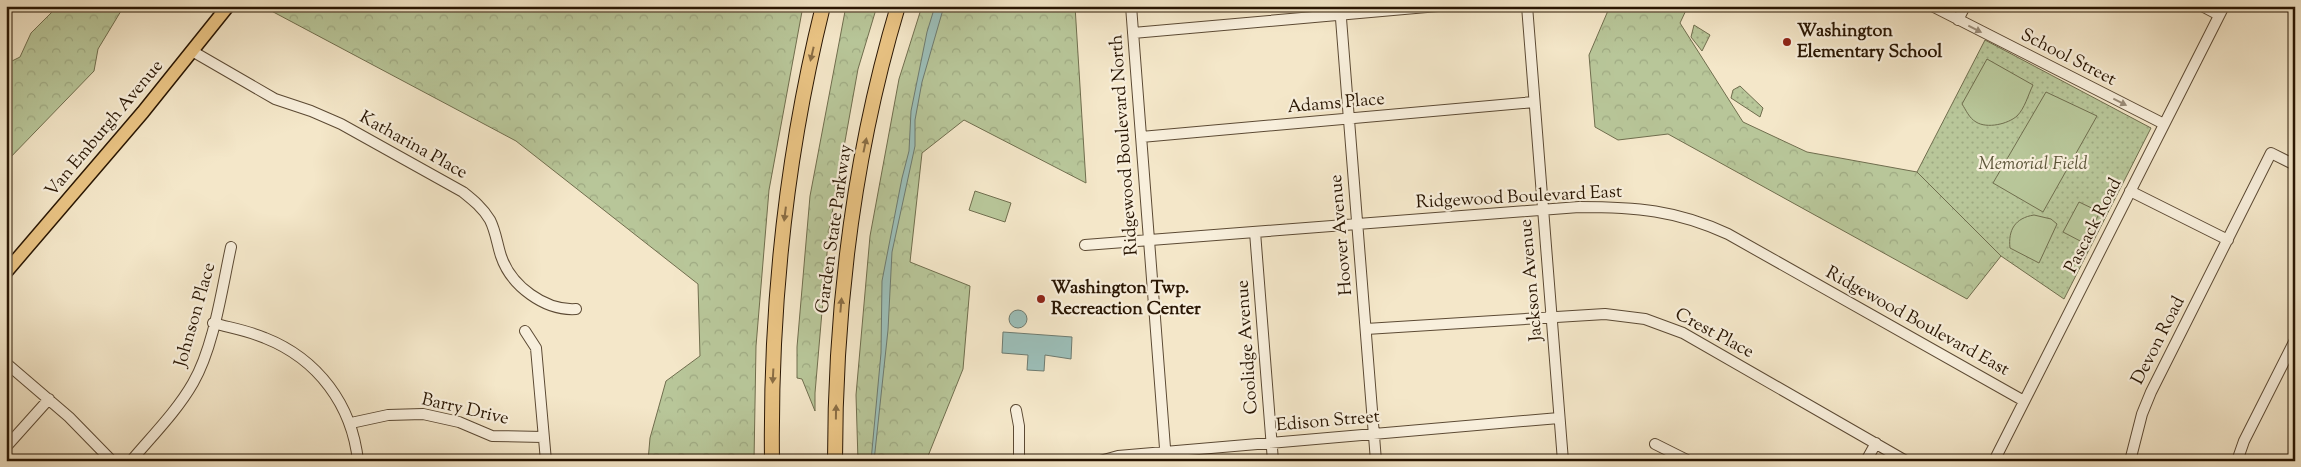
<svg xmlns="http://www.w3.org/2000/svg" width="2301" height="467" font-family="'Sorts Mill Goudy',serif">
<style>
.forest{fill:url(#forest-crowns);stroke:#706e4e}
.park{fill:url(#park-dots);stroke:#706e4e}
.garden{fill:#b8c699;stroke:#706e4e}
.water{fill:#9cbfb9;stroke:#6e7b70}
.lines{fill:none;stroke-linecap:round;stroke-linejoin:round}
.minor-casing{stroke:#5c4a34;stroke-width:12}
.major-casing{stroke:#291603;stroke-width:15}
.highway-casing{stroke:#291603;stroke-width:16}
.minor{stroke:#f8efdc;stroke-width:10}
.major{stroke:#eac484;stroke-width:12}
.highway{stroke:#eac484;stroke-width:14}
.oneway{fill:#9b8d7a}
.oneway2{fill:#8a6d44}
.poi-dot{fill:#8f2418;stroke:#f8efdc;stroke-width:2}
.labels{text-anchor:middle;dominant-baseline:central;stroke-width:4.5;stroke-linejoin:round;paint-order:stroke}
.poi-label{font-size:18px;font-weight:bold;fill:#291603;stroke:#f8efdc;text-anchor:start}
.street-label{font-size:18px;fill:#291603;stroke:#f8efdc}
.park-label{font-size:18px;font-style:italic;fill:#5b5438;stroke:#f8efdc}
</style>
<defs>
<pattern id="forest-crowns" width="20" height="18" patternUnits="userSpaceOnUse" patternTransform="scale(1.25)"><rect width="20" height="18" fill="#b8c699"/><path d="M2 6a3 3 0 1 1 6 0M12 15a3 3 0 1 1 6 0" fill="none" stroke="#9ea982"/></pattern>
<pattern id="park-dots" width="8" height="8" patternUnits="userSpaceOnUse" patternTransform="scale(1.25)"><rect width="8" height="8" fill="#b8c699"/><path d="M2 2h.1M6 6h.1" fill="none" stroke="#9ea982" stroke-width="1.8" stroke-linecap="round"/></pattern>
</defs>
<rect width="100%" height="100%" fill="#f4e7c9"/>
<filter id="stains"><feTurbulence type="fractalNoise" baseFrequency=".004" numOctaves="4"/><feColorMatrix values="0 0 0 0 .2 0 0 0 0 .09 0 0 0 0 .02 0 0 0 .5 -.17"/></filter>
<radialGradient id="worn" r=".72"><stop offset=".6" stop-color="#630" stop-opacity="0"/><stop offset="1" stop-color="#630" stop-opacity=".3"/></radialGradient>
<path class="forest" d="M58,6H124L98,49L94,71L6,162V64L20,57L31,33Z
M262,6H803L769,190L756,346L754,461H648L650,438L666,381L700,356L698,284L516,141Z
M846,6H877L858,69L829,230L815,393V411L802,379L797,378V347L810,196Z
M922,6H1075L1086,183L964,120L922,153L910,262L970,286L963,369L926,461H858L856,395L870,236L899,79Z
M1610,6H1688L1680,23L1743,122L1807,152L1917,172L2001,256L1967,299L1668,134L1618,140L1595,127L1589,55Z"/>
<path class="park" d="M1694,25L1710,35L1702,51L1691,37Z
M1985,40L2151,128L2064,299L2001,256L1917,172Z
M1740,86L1763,108L1760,117L1731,98L1733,90Z"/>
<path class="garden" d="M1987,59L2033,85C2028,95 2025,108 2017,116C2008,124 1987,129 1976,122C1969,118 1966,110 1962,104Z
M2046,92L2097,116L2043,212L1993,183Z
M975,191L1011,203L1005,222L969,210Z
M2079,202L2100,212L2084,243L2063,232Z
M2034,215L2051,219L2057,224L2039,263L2010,248C2008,230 2015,218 2034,215Z"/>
<path class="water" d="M935,6H944L922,82L915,120V146L892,252L888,330L874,461H871L881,353L882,281L902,178L909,151L911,111L927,32Z
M1009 319a9 9 0 1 1 18 0a9 9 0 1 1-18 0Z
M1003,332L1072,337L1071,359L1045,355L1044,371L1027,370L1028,355L1002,353Z"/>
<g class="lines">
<g class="minor-casing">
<path id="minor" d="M1131,6L1166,461
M1340,6L1376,461
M1527,6L1563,461
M1932,6L2164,124
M2202,6L2219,15
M1958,20L1965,6
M1133,33L1438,6
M192,51L275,99L311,111L341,124L463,192C473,200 483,208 490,220C496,232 497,244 501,256C511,286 545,311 576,309
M1141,137L1534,102
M2130,191L2228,240
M1255,232L1273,461
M1085,245L1579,207C1636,207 1676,210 1728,234L2024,401
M213,323C231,328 249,331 265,338C318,359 352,405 358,461
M1366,329L1605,314L1645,319L1683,333L1906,461
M525,331L536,348L546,461
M6,363L69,417L112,461
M1016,410L1019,426V461
M351,423L388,415L423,414L459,422L492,436L543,437
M1655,444L1689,461
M6,447L49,399
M131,461C152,436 177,411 193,383C214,347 222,288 231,247
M1100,461L1118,456L1559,418
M1866,461L1876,443
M1994,461L2224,6
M2130,461L2142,414L2151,392L2271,153L2295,165
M2237,461L2244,441L2295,340"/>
</g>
<g class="major-casing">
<path id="major" d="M6,272L143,112L228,6"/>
</g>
<g class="highway-casing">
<path id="highway" d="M772,461C770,308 786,155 823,6
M835,461C835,307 854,153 898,6"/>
</g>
<use href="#minor" class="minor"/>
<use href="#major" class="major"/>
<use href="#highway" class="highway"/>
</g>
<defs><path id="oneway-solid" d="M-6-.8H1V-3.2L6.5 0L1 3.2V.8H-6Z" transform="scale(1.25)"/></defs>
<g class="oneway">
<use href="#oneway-solid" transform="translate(1975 29) rotate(27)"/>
<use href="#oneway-solid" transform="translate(2120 102) rotate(27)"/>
</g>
<g class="oneway2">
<use href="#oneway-solid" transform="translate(812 54) rotate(103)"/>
<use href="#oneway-solid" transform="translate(865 145) rotate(-78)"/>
<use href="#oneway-solid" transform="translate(785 214) rotate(97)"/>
<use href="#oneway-solid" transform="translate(841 305) rotate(-85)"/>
<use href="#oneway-solid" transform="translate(773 376) rotate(93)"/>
<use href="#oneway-solid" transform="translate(836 412) rotate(-89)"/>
</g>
<g class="poi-dot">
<circle cx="1787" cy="42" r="5"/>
<circle cx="1041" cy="299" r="5"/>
</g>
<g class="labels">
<g class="poi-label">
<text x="1797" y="32">Washington<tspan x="1797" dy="21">Elementary School</tspan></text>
<text x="1051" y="289">Washington Twp.<tspan x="1051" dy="21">Recreaction Center</tspan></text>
</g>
<g class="street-label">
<text transform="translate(2068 58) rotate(27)">School Street</text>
<text transform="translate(1336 104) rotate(-5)">Adams Place</text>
<text transform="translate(105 129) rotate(-50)">Van Emburgh Avenue</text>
<text transform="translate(1125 145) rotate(-94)">Ridgewood Boulevard North</text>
<text transform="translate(413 146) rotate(29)">Katharina Place</text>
<text transform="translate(1519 198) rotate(-3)">Ridgewood Boulevard East</text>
<text transform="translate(2094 226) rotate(-63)">Pascack Road</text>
<text transform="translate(835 229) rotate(-82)">Garden State Parkway</text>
<text transform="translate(1342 235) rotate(-95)">Hoover Avenue</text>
<text transform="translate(1532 280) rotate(-95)">Jackson Avenue</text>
<text transform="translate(196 315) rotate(-74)">Johnson Place</text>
<text transform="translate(1917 322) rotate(29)">Ridgewood Boulevard East</text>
<text transform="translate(1714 334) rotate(28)">Crest Place</text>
<text transform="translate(2159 341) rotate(-63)">Devon Road</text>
<text transform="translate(1248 347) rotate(-94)">Coolidge Avenue</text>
<text transform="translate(465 410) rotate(13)">Barry Drive</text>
<text transform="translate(1328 422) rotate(-5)">Edison Street</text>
</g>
<g class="park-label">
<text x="2033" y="165">Memorial Field</text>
</g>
</g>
<rect width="2301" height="467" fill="none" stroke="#f4e7c9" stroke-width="25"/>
<rect x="8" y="8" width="2286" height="452" fill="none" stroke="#291603" stroke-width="2.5"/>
<rect x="12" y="12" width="2276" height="442" fill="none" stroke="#291603"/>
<rect width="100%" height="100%" filter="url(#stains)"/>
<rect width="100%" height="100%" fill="url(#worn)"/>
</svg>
